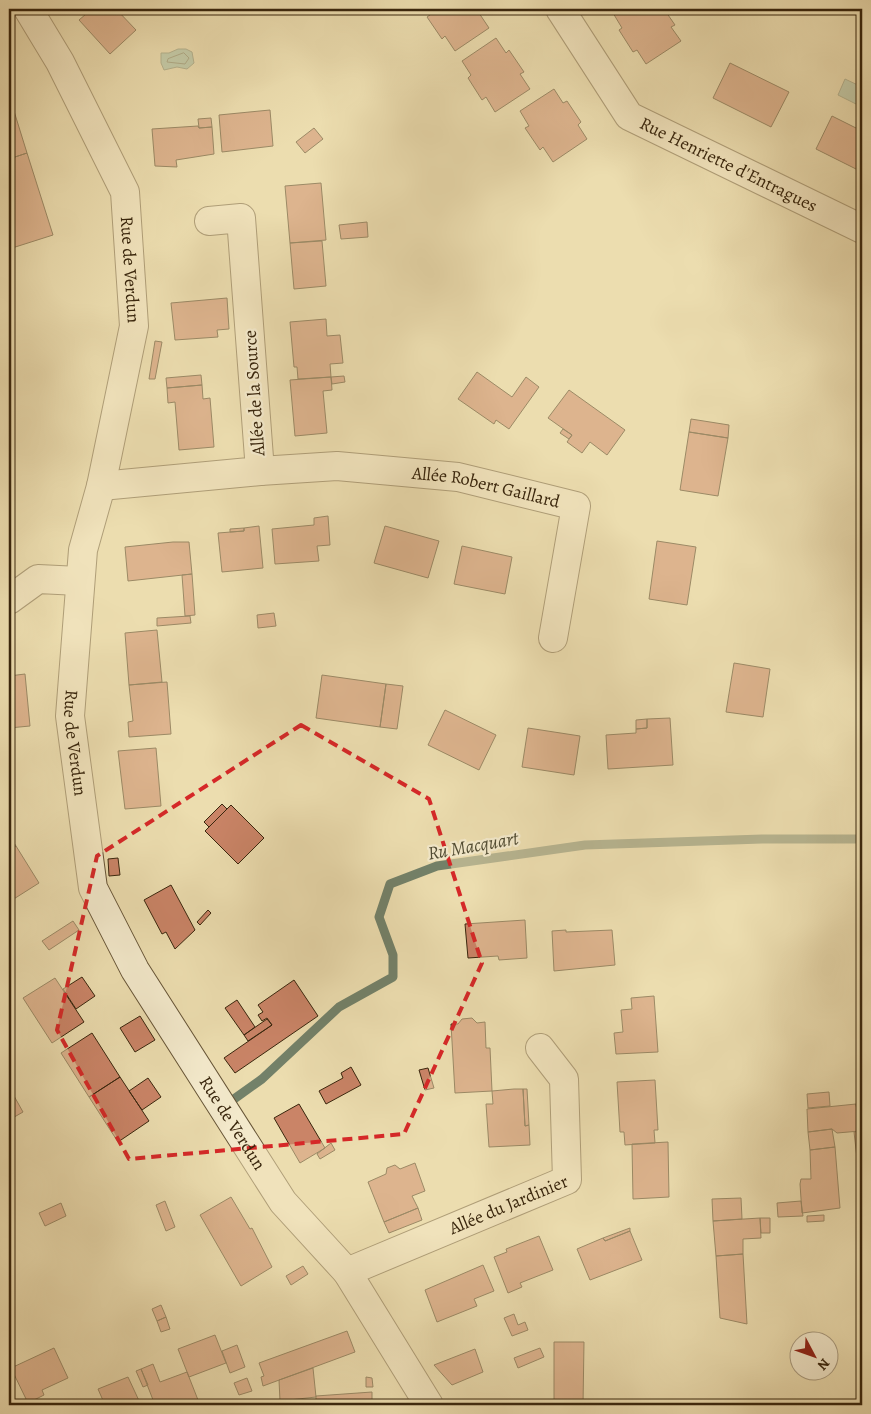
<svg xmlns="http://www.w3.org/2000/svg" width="871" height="1414" font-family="Alegreya,serif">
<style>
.water{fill:#9abda6;stroke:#738169}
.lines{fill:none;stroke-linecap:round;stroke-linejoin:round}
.shore{stroke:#6a725a;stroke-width:1}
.stream{stroke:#738169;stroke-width:9}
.building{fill:#ca8467;stroke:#39260d}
.minor-casing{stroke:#665436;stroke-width:30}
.minor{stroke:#f3e9cb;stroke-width:28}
.marked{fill:none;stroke:#d62828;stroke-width:4;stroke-dasharray:10 6;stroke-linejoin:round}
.labels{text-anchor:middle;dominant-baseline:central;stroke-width:4.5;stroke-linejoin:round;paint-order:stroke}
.street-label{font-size:18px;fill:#39260d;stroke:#f3e9cb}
.water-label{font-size:19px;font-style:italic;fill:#514c33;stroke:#f3e9cb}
</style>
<rect width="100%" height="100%" fill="#ecddaf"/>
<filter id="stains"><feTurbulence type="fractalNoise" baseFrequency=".004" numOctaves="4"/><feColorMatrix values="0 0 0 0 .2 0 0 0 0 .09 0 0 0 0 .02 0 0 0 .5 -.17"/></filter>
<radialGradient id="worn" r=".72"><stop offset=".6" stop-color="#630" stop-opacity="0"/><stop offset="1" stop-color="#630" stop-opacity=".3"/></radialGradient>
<path class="water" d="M178,49H186L192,52L194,63L187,69L177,67L164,70L161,63V53H169Z
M845,79L862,87V107L838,95Z"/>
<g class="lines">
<path class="shore" d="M184,53L189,58L185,64L167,62L168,59Z"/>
<path class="stream" d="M234,1099L262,1079L339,1007L393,977V955L379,917L390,884L437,866L585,845L762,839H862"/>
</g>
<path class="building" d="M92,9H116L136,30L110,54L79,20Z
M426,9H481L483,11L479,13L489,28L455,51L445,36L442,39L427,17L430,15Z
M620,9H664L675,25L671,27L681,41L646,64L637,50L633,52L619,30L622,28L613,13Z
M496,38L506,53L509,50L524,72L520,74L530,89L495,112L486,97L482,100L468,78L471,75L462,61Z
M730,63L789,92L771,127L713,98Z
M554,89L563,103L567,101L581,122L578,125L587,139L553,162L543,147L540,150L525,128L529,126L520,111Z
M9,95L27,153L9,159Z
M270,110L273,146L222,152L219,115Z
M832,116L862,131V161L858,170L816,149Z
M211,118L212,127L199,128L198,119Z
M198,126L199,128L212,127L214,154L176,160L177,167L155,166L152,129Z
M314,128L323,139L305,153L296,142Z
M27,153L53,235L9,249V159Z
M321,183L326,240L290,243L285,186Z
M367,222L368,237L341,239L339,225Z
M322,241L326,286L294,289L290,243Z
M227,298L229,329L217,330L218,337L175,340L171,303Z
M326,319L327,336L340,335L343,363L330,364L331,377L298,379L297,367H294L290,322Z
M155,341L162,342L155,379H149Z
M477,372L512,397L526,377L539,387L509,429L496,420L494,424L458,399Z
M201,375L202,385L167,388L166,378Z
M344,376L345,382L332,384L331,377Z
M331,377L332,390L323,391L327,433L295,436L290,380Z
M202,385L203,399L210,398L214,447L179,450L175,402L168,403L167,388Z
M569,390L625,430L607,455L590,442L582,453L567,442L572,435L548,418Z
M691,419L729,425L728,438L689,432Z
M563,429L572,435L569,439L560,433Z
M689,432L728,438L718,496L680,490Z
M328,516L330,545L317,546L319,561L275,564L272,529L314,525V518Z
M259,526L263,568L222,572L218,533L244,531V528Z
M385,526L439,541L428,578L374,563Z
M244,528V531L230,532V529Z
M657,541L696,547L687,605L649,599Z
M173,542H189L192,574L128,581L125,547Z
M462,546L512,557L505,594L454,584Z
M192,574L195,615L185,616L182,575Z
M274,613L276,626L258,628L257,615Z
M190,616L191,623L157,626V618Z
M157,630L162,682L129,685L125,633Z
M734,663L770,669L763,717L726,712Z
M25,674L30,726L9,728V676Z
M322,675L386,684L380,727L316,718Z
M167,682L171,734L129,737L128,722L133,721L129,685Z
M386,684L403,686L397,729L380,727Z
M445,710L496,735L479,770L428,745Z
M670,718L673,765L608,769L606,735L636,733V729L647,728V719Z
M647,719V728L636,729V720Z
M528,728L580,736L574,775L522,767Z
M156,748L161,806L125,809L118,751Z
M222,804L227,809L209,827L204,822Z
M231,805L264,838L238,864L205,831Z
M9,835L16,846L11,849L9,845Z
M9,845L11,849L16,846L39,883L9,902Z
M118,858L120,875L109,876L108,859Z
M171,885L195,930L175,949L166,932L162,934L144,900Z
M208,910L211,913L200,925L197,922Z
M525,920L527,958L499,960L498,956L468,958L465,924Z
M73,921L79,930L49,950L42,941Z
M566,930V932L612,930L615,965L554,971L552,931Z
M82,977L95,996L76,1009L63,989Z
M55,978L84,1022L52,1043L23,998Z
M294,980L318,1016L235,1073L224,1058L272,1025L267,1018L262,1021L258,1015L263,1012L258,1005Z
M654,996L658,1052L616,1054L614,1033L623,1032L621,1010L632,1009L631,998Z
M237,1000L255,1027L244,1035L225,1008Z
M140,1016L155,1040L135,1052L120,1028Z
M472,1018L477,1023L485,1022L486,1048H490L492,1091L455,1093L451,1024H458L462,1019Z
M267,1019L272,1025L248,1041L244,1035Z
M92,1033L120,1077L89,1097L61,1053Z
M351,1067L361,1085L326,1104L319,1091L343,1078L341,1073Z
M428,1068L434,1088L425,1090L419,1070Z
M120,1077L149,1121L118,1142L89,1097Z
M148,1078L161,1097L142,1110L129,1091Z
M655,1080L658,1130H654L655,1143L625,1145L624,1132H620L617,1082Z
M9,1087L23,1112L9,1120Z
M514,1089H523L525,1126L529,1125L530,1145L489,1147L486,1104H493L492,1091Z
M523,1089H527L529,1125L525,1126Z
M829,1092L830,1106L808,1108L807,1094Z
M862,1103V1131H860L856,1104Z
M299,1104L325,1148L300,1163L274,1118Z
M856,1104L860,1131L837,1133L832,1129L808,1132L807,1109Z
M832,1129L835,1147L810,1150L808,1132Z
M860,1131L862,1167H858L854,1132Z
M668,1142L669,1197L633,1199L632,1144Z
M331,1143L335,1150L320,1159L317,1154Z
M835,1147L840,1208L802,1213L800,1184L801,1179H811L810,1150Z
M415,1163L425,1191L412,1196L418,1208L384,1222L368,1182L386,1174L387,1168L395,1165L400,1169Z
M231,1197L250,1229L252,1228L272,1267L241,1286L200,1215Z
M741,1198L742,1219L713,1221L712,1199Z
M165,1201L175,1227L166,1231L156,1205Z
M801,1201L803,1216L778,1217L777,1203Z
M61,1203L66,1216L45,1226L39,1213Z
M418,1208L422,1220L389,1233L384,1222Z
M824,1215V1221L807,1222V1216Z
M760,1218H770V1233H761Z
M760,1218L761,1238L743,1239V1254L716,1256L713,1221Z
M630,1228V1231L605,1241L603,1238Z
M630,1231L642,1260L590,1280L577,1249L603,1238L605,1241Z
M539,1236L553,1270L520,1283L522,1287L508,1293L494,1257L507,1252L506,1249Z
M743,1254L747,1324L720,1318L716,1256Z
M483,1265L494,1291L474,1299L477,1306L437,1322L425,1290Z
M303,1266L308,1274L291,1285L286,1276Z
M161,1305L166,1317L157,1321L152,1309Z
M514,1314L518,1325L525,1322L528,1330L512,1336L504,1318Z
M166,1317L170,1329L161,1332L157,1321Z
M347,1331L355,1352L263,1386L261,1377L264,1376L259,1363Z
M215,1335L226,1363L189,1377L178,1349Z
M554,1342H584L583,1405H554Z
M237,1345L245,1367L230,1373L222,1351Z
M54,1348L68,1378L42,1390L44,1395L28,1403L11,1368Z
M540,1348L544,1357L518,1368L514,1358Z
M475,1349L483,1372L452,1385L434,1365Z
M153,1364L160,1382L187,1372L200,1405H155L141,1369Z
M313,1368L316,1397L280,1401L279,1380Z
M141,1369L148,1385L143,1387L136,1371Z
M128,1377L141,1405H105L98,1389Z
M366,1377L372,1378L373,1387H366Z
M247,1378L252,1391L239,1395L234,1383Z
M372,1392V1405H316V1396Z"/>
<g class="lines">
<g class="minor-casing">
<g id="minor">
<path id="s1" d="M28,9L60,62L125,192L134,326L101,486L83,550L70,716L93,888L135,970L283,1202L347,1272L429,1405"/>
<path id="s2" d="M560,9L629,116L862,229"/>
<path id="s3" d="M260,471L337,466L458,477L576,506L553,638"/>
<path d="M101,486L260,471L241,218L209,221"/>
<path d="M9,600L38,579L79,581"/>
<path id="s4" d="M347,1272L567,1180L564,1079L540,1048"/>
</g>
</g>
<use href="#minor" class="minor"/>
</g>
<path d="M0 0H871V1414H0ZM301,725L429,799L482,963L404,1134L129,1159L57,1030L97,856Z" fill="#ecddaf" fill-opacity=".55" fill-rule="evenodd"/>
<path class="marked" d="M301,725L429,799L482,963L404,1134L129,1159L57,1030L97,856Z"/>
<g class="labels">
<g class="street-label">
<text stroke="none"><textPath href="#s2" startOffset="238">Rue Henriette d'Entragues</textPath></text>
<text stroke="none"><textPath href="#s1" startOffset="285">Rue de Verdun</textPath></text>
<text transform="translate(254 393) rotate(-94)">Allée de la Source</text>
<text stroke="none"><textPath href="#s3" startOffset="228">Allée Robert Gaillard</textPath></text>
<text stroke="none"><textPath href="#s1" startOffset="765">Rue de Verdun</textPath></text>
<text stroke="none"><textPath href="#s1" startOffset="1185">Rue de Verdun</textPath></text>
<text stroke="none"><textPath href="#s4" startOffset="175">Allée du Jardinier</textPath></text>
</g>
<g class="water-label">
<text transform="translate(473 846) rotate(-10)">Ru Macquart</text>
</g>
</g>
<rect width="871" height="1414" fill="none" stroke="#ecddaf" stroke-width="30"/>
<rect x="10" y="10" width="851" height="1394" fill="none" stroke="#39260d" stroke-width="2.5"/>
<rect x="15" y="15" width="841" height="1384" fill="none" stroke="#39260d"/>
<g transform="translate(814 1356) rotate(131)"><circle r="24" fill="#f3e9cb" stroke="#a99b7f"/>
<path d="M0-4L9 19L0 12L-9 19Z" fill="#8f2418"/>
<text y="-8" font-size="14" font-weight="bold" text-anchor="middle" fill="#39260d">N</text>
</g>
<rect width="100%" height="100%" filter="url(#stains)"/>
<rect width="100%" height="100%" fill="url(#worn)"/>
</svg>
